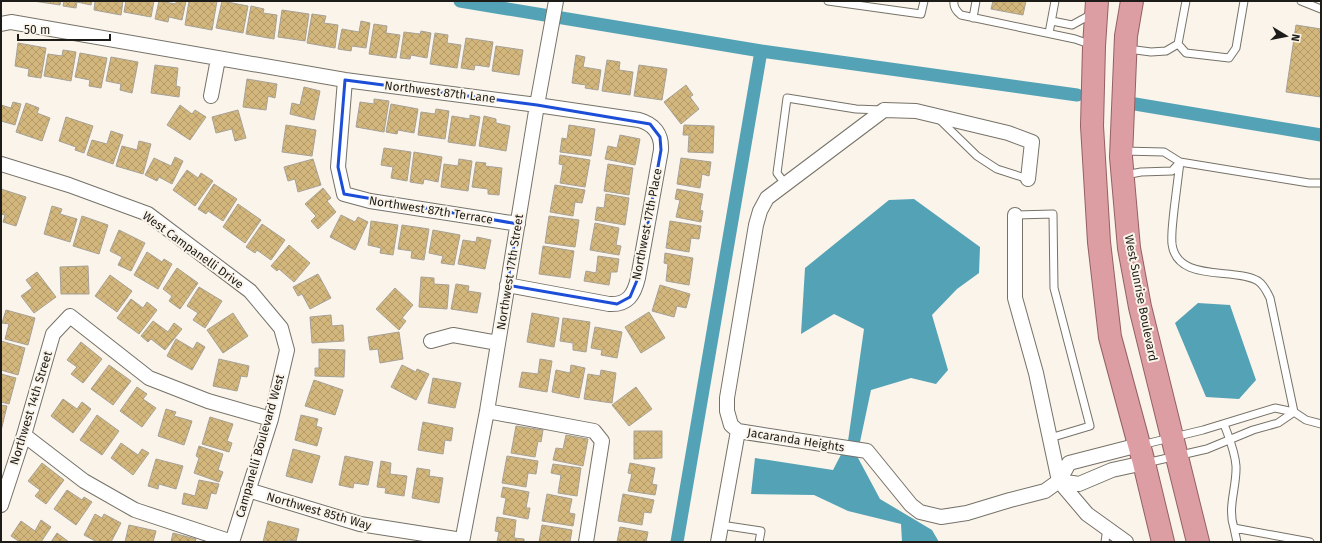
<svg xmlns="http://www.w3.org/2000/svg" width="1322" height="543" font-family="'Fira Sans',sans-serif">
<style>
.water{fill:#54a2b6}
.lines{fill:none;stroke-linecap:round;stroke-linejoin:round}
.canal{stroke:#54a2b6;stroke-width:13}
.building{fill:url(#building-cross-hatch);stroke:#a6a197}
.service-casing{stroke:#767268;stroke-width:9}
.minor-casing{stroke:#767268;stroke-width:16}
.trunk-casing{stroke:#946063;stroke-width:24}
.service{stroke:#fff;stroke-width:7}
.minor{stroke:#fff;stroke-width:14}
.trunk{stroke:#dc9ea2;stroke-width:22}
.marked{fill:none;stroke:#1d4ed8;stroke-width:3;stroke-linejoin:round}
.labels{text-anchor:middle;dominant-baseline:central;stroke-width:4;stroke-linejoin:round;paint-order:stroke}
.street-label{font-size:12px;fill:#1e1c18;stroke:#faf4ea}
</style>
<defs>
<pattern id="building-cross-hatch" width="8" height="8" patternUnits="userSpaceOnUse"><rect width="8" height="8" fill="#d2b67c"/><path d="M0 0l8 8M0 8l8-8" fill="none" stroke="#b49c6a"/></pattern>
</defs>
<rect width="100%" height="100%" fill="#faf4ea"/>
<path class="water" d="M914,199L980,247L979,273L957,289L932,315L948,370L936,384L911,378L871,390L857,456L880,499L932,530L939,542H902L901,524L848,511L814,495L751,494L755,458L833,470L848,441L864,329L834,314L801,334L805,268L889,200Z
M1198,303L1230,305L1256,380L1239,399L1206,397L1175,323Z"/>
<g class="lines">
<path class="canal" d="M460,1L761,51L1077,95
M1135,104L1321,135
M677,542L761,51"/>
</g>
<path class="building" d="M33,1H61L60,5Z
M64,1H92L91,5L77,2L76,8L63,6Z
M95,1H123L121,15L94,10Z
M126,1H154L151,17L124,12Z
M159,1L176,4V1H186L182,20L169,17L168,22L155,19Z
M189,1H217L212,30L185,25Z
M222,1L248,6L243,33L216,28Z
M993,1H1026L1023,15L991,9Z
M251,6L264,9L263,13L277,15L274,39L246,34Z
M282,10L309,14L305,41L278,37Z
M312,14L326,16L324,23L338,25L335,48L307,43Z
M361,21L370,23L366,48L352,46L351,51L338,49L342,29L359,32Z
M374,24L387,26L386,33L400,35L396,58L369,54Z
M1296,25L1321,29V97L1286,92Z
M421,31L431,33L427,58L411,55L410,59L400,58L404,32L420,34Z
M435,33L448,35L447,43L461,45L457,68L430,64Z
M466,38L493,42L489,67L475,65L474,70L461,68Z
M18,43L46,48L41,78L28,76L29,69L15,66Z
M496,46L523,50L519,75L492,71Z
M63,50L76,52L71,81L44,76L48,54L62,56Z
M80,53L107,58L101,88L89,86L90,80L75,77Z
M576,55L585,57L583,67L601,70L598,90L585,88L586,85L572,83Z
M111,57L138,62L132,93L120,90L121,84L106,81Z
M607,60L620,62L619,70L633,72L630,95L602,91Z
M155,65L178,68L176,86L180,87L179,97L151,93Z
M639,65L667,69L662,100L634,96Z
M247,79L277,84L275,98L268,96L266,110L243,107Z
M686,85L693,95L690,97L699,109L681,124L664,102Z
M304,87L320,91L314,120L290,114L292,103L300,105Z
M374,99L389,101L384,132L356,127L360,102L374,104Z
M13,102L21,104L15,125L1,121V105L11,108Z
M26,103L39,108L37,113L50,118L42,141L16,132Z
M391,104L418,109L414,133L398,130L397,134L386,132Z
M180,105L192,114L195,110L206,117L190,140L167,125Z
M436,109L449,111L445,139L418,135L421,112L435,114Z
M238,110L246,138L235,141L232,129L216,133L212,117Z
M470,115L480,117L475,146L448,142L452,116L470,119Z
M484,116L496,119V123L510,126L506,151L479,146Z
M66,117L93,126L84,153L75,150L76,147L59,141Z
M286,125L316,130L312,156L282,152Z
M569,125L595,129L591,156L560,152L562,138L567,139Z
M684,125L714,126L713,153L688,152L689,135H683Z
M111,131L123,135L113,164L87,155L92,140L107,144Z
M620,135L640,139L635,165L605,159L608,146L617,148Z
M139,141L151,144L143,174L116,166L122,146L137,150Z
M384,148L411,152L407,181L391,178L393,167L381,165Z
M414,152L442,157L438,182L424,179L423,184L410,182Z
M560,155L590,160L585,187L560,183L563,165L559,164Z
M175,157L183,161L172,184L159,177L157,181L145,175L154,158L171,166Z
M681,158L711,162L709,176L702,174L700,188L677,184Z
M313,159L321,185L298,192L295,179L288,181L284,167Z
M459,159L472,161L468,191L441,187L444,164L458,166Z
M476,162L486,163L485,166L502,168L499,195L488,194V189L472,187Z
M608,164L633,168L629,195L604,191Z
M187,170L198,178L201,173L213,181L195,206L173,190Z
M214,184L237,199L223,221L208,211L206,214L198,209Z
M555,185L585,190L582,203L575,202L573,216L550,212Z
M323,188L331,198L327,201L336,212L318,229L311,221L316,216L305,204Z
M1,189L26,197L16,226L3,222L5,215L1,214Z
M677,189L703,194L700,210L703,211L701,222L676,217L680,200L675,199Z
M606,194L629,198L625,225L595,220L597,207L604,208Z
M238,204L261,220L245,243L223,227Z
M52,206L62,209L60,214L77,219L70,242L44,234Z
M341,215L355,222L358,217L368,222L355,250L330,237Z
M82,216L108,225L99,254L73,246Z
M549,216L579,220L575,247L545,243Z
M371,221L398,225L393,255L380,253L381,248L368,245Z
M670,221L701,226L699,239L691,238L689,252L666,248Z
M595,223L619,228L616,245L621,246L619,255L590,250Z
M262,224L285,240L271,260L257,250L255,253L246,247Z
M402,225L429,229L424,260L411,258L412,251L398,249Z
M119,230L145,243L131,271L118,265L122,257L110,251Z
M433,230L460,235L454,265L441,263L443,256L429,253Z
M477,237L491,240L485,269L458,264L463,240L476,242Z
M289,245L310,263L294,282L279,269L277,271L271,266Z
M543,246L574,251L570,278L539,274Z
M147,252L162,262L164,259L172,264L158,289L134,275Z
M665,253L693,258L689,285L666,281L668,264L664,263Z
M598,256L619,259L617,272H611L609,285L584,281L586,271L596,273Z
M88,266L89,294H61L60,267Z
M177,268L198,283L180,309L169,301L172,296L163,289Z
M37,272L56,297L34,313L21,296L32,288L26,280Z
M318,274L331,298L310,309L302,294L298,296L293,287Z
M110,275L132,291L117,312L95,296Z
M421,277L434,278V284L449,285L447,309L419,307Z
M456,284L469,286L468,291L481,293L477,313L451,309Z
M660,285L690,294L686,308L677,306L674,317L652,311Z
M199,287L222,301L205,328L193,320L198,313L187,306Z
M395,288L413,305L402,318L406,321L399,330L376,309Z
M131,299L143,308L147,302L157,310L139,334L117,318Z
M6,310L35,318L28,345L5,339L9,324L2,323Z
M649,312L665,338L641,353L625,327Z
M233,313L248,336L223,353L207,330Z
M532,313L559,318L554,347L527,342Z
M331,315L332,326L343,325L344,341L312,343L310,317Z
M563,318L590,322L586,352L573,350V343L560,341Z
M153,321L168,332L174,323L182,329L165,350L151,339L148,342L141,336Z
M595,327L622,332L617,358L601,355L602,350L591,348Z
M399,332L403,359L380,363L378,349L370,350L368,337Z
M176,339L193,349L197,342L205,347L192,370L167,356Z
M1,341L25,348L18,375L1,370Z
M81,342L102,359L83,383L71,374L77,367L67,360Z
M319,349L345,350L344,377L315,376V368H319Z
M219,359L249,366L247,377L241,376L237,391L213,386Z
M540,359L552,361L547,392L519,387L522,372L538,374Z
M109,365L131,381L113,405L91,389Z
M402,365L416,372L417,369L429,374L416,400L391,387Z
M571,365L585,368L579,398L552,392L556,370L570,373Z
M601,370L616,373L612,403L584,399L588,374L600,376Z
M1,374L16,378L9,404L1,402Z
M433,378L461,383L455,408L428,403Z
M314,380L343,390L335,415L305,406Z
M137,387L147,394L143,399L156,408L142,427L120,411Z
M636,387L652,409L629,426L612,405Z
M63,399L77,409L82,402L91,409L73,433L51,416Z
M1,405L7,406L1,431Z
M166,409L176,412L174,416L192,421L184,445L158,436Z
M97,415L119,431L102,455L80,440Z
M301,415L318,419L316,426L322,428L317,446L295,440Z
M210,417L233,424L227,441L232,443L229,452L202,444Z
M423,422L453,428L451,441L445,440L443,454L418,450Z
M516,426L543,430L541,442L538,441L535,457L511,453Z
M634,431H662V458L634,459Z
M566,435L588,439L583,466L553,460L556,448L563,449Z
M121,443L138,455L142,449L149,453L133,475L111,458Z
M199,446L223,454L218,470L223,472L219,482L194,473L199,458L196,456Z
M293,449L320,456L312,483L286,476Z
M345,456L373,462L368,485L354,483L353,488L339,485Z
M507,456L538,461L536,474L528,473L526,487L502,483Z
M156,459L183,466L176,489L159,484L158,489L148,486Z
M381,461L391,463L390,474L407,476L404,496L385,493L386,488L377,487Z
M42,463L64,480L46,504L35,496L40,490L28,481Z
M630,463L655,468L652,484L657,485L655,495L628,491L632,474L628,473Z
M553,464L581,468L577,496L558,493L561,475L551,473Z
M417,468L430,470L429,476L443,478L439,503L412,498Z
M199,480L219,484L216,494L211,493L207,509L182,504L184,493L195,496Z
M503,487L529,492L526,508H530L528,519L503,514L506,498L501,497Z
M67,490L82,500L84,497L92,502L76,525L54,509Z
M547,494L572,499L569,513L575,514L573,526L542,521Z
M623,494L654,500L651,513L644,512L642,525L618,521Z
M95,514L102,518L104,514L121,523L111,542H97L84,535Z
M497,517L516,520L514,538L524,539V542H497L499,532L495,531Z
M41,520L51,527L41,542H20L11,536L21,521L35,531Z
M268,521L299,529L296,541L287,540V542H263Z
M129,525L156,531L153,542H125Z
M542,525L572,530L570,542H539Z
M620,527L648,532L646,542H617Z
M57,533L69,542H51Z
M173,533L196,539L195,542H171Z"/>
<g class="lines">
<g class="service-casing">
<path id="service" d="M828,1L921,14L924,1
M954,1C953,7 956,11 961,15L1075,39L1092,45
M1186,1L1178,44L1186,53L1229,58L1236,48L1244,1
M1301,1L1321,9
M973,18L976,1
M1052,21L1072,25L1092,14
M1049,33L1055,1
M1128,49L1151,52L1166,51L1178,44
M939,119L977,156L997,169L1028,179
M1123,151L1164,152L1180,162L1309,183H1321
M1180,162C1178,178 1176,194 1174,210C1173,221 1171,233 1172,244C1177,283 1234,267 1258,281C1264,285 1267,292 1270,298L1294,412L1306,420L1321,424
M1125,175L1141,172L1172,171L1180,162
M786,185L777,173L787,98L856,109L882,110
M1015,215L1053,214L1054,288L1090,426L1050,438
M1224,424C1229,438 1235,451 1236,466C1237,487 1227,507 1234,528L1310,542
M1141,445L1203,430L1275,408L1294,412L1278,423L1253,430L1207,449L1146,463
M721,525L761,531L759,542
M1234,528L1237,542
M1105,542L1107,528"/>
</g>
<g class="minor-casing">
<path id="minor" d="M1,24L11,22L345,80L537,105L639,120C654,124 662,134 661,150L638,278C634,295 628,305 609,304L507,285
M345,80L338,167L344,194L370,201L518,224
M211,96L218,59
M1,164L69,185L148,214L250,291L281,328L287,350L271,419L232,542
M1028,179L1032,142L1008,133L916,111L884,110L767,198L760,211L756,225L727,398V411L731,425L738,431L867,451L911,505L920,512L941,517L967,513L1010,500L1045,491L1059,481L1069,463L1139,445
M1015,215V298L1036,373L1059,481L1087,514L1126,542
M431,341L453,335L498,343
M487,411L594,431L602,441L586,542
M24,435L84,481L135,510L232,542
M1059,481L1079,484L1112,470L1144,463
M248,490L360,524L462,540
M1,505L24,435L53,334L70,316L149,378L208,401L271,419
M462,542L487,411L537,105L556,1
M718,542L738,431"/>
</g>
<g class="trunk-casing">
<path id="trunk" d="M1097,1L1094,46L1092,126L1099,242L1110,337L1144,463L1163,542
M1132,1L1126,36L1121,157L1129,248L1140,307L1198,542"/>
</g>
<use href="#service" class="service"/>
<use href="#minor" class="minor"/>
<use href="#trunk" class="trunk"/>
</g>
<path class="marked" d="M345,80L537,105L650,124L660,137L661,150L638,278L630,297L617,304L507,285L518,224L344,194L338,167Z"/>
<g class="labels">
<g class="street-label">
<text transform="translate(440 92) rotate(7)">Northwest 87th Lane</text>
<text transform="translate(431 210) rotate(9)">Northwest 87th Terrace</text>
<text transform="translate(647 224) rotate(-79)">Northwest 17th Place</text>
<text transform="translate(193 250) rotate(36)">West Campanelli Drive</text>
<text transform="translate(510 272) rotate(-81)">Northwest 17th Street</text>
<text transform="translate(1141 298) rotate(79)">West Sunrise Boulevard</text>
<text transform="translate(31 408) rotate(-73)">Northwest 14th Street</text>
<text transform="translate(796 440) rotate(9)">Jacaranda Heights</text>
<text transform="translate(260 446) rotate(-74)">Campanelli Boulevard West</text>
<text transform="translate(319 511) rotate(16)">Northwest 85th Way</text>
</g>
</g>
<rect width="1322" height="543" fill="none" stroke="#1e1c18" stroke-width="4"/>
<g transform="translate(1286 36) rotate(100)" stroke="#faf4ea" stroke-width="3" paint-order="stroke">
<path d="M0-3L7 15L0 10L-7 15Z" fill="#1e1c18"/>
<text y="-6" font-size="11" font-weight="bold" text-anchor="middle" fill="#1e1c18">N</text>
</g>
<path d="M18 34v6h92v-6" fill="none" stroke="#1e1c18" stroke-width="2"/>
<text x="24" y="34" font-size="12" fill="#1e1c18" stroke="#faf4ea" stroke-width="3" paint-order="stroke">50 m</text>
</svg>
